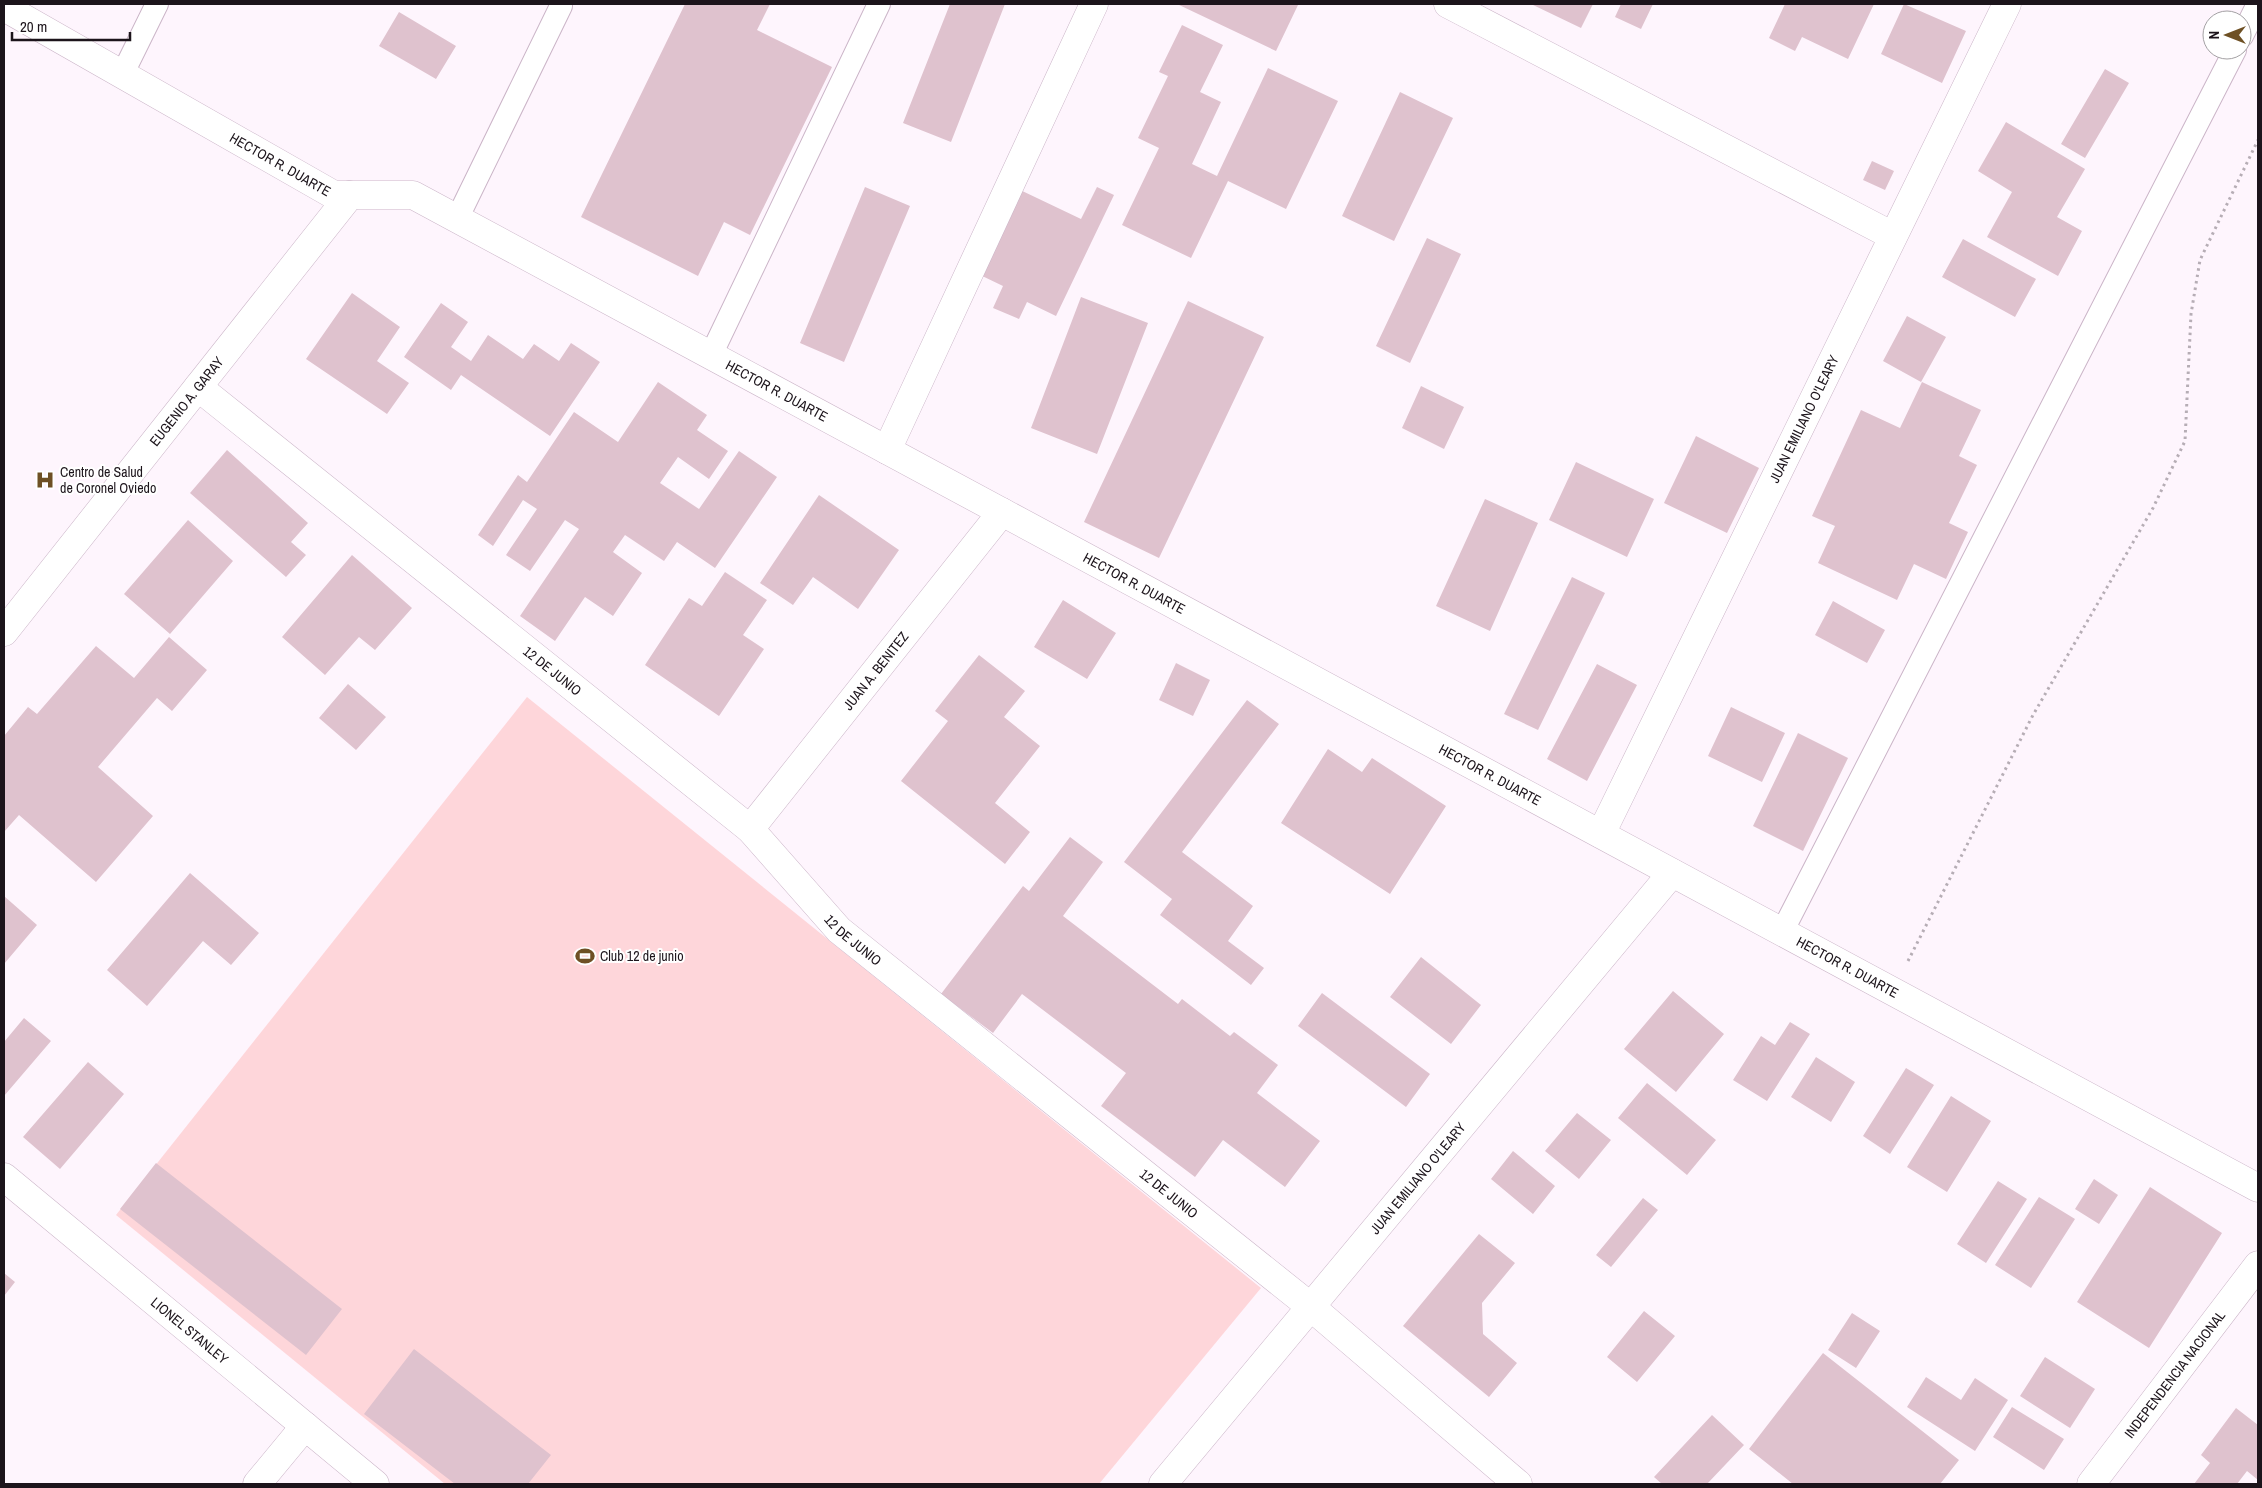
<svg xmlns="http://www.w3.org/2000/svg" width="2262" height="1488" font-family="'Archivo Narrow',sans-serif">
<style>
.green{fill:#fed6da}
.building{fill:#dfc2ce}
.lines{fill:none;stroke-linecap:round;stroke-linejoin:round}
.lane-casing{stroke:#cbb5c8;stroke-width:24}
.street-casing{stroke:#cbb5c8;stroke-width:29}
.secondary-casing{stroke:#cbb5c8;stroke-width:29}
.path{stroke:#b6adb5;stroke-width:3;stroke-dasharray:2.5 4;stroke-linecap:butt}
.lane{stroke:#fff;stroke-width:22}
.street{stroke:#fff;stroke-width:28}
.secondary{stroke:#fff;stroke-width:28}
.labels{text-anchor:middle;dominant-baseline:central;stroke-width:4;stroke-linejoin:round;paint-order:stroke}
.street-label{font-size:14px;fill:#1c141b;stroke:#fff}
.poi-label{font-size:14px;fill:#1c141b;stroke:#fff;text-anchor:start}
</style>
<rect width="100%" height="100%" fill="#fef5fd"/>
<path class="green" d="M527,697L1261,1288L1099,1484H445L116,1215Z"/>
<path class="building" d="M685,4H770L757,30L832,67L750,235L724,222L698,276L581,217Z
M950,4H1005L951,142L903,123Z
M1177,4H1296L1298,5L1276,51Z
M1531,4H1593L1581,28Z
M1621,4H1653L1641,29L1615,17Z
M1785,4H1874L1848,59L1802,37L1795,51L1769,38Z
M1904,4L1966,31L1942,83L1881,54Z
M399,12L456,46L436,79L379,46Z
M1182,25L1223,45L1200,92L1221,102L1192,164L1217,176L1268,68L1338,101L1286,209L1228,181L1191,258L1122,225L1159,148L1138,138L1168,76L1159,72Z
M2105,69L2129,83L2085,158L2061,144Z
M1400,92L1453,118L1394,241L1342,216Z
M2006,122L2085,169L2057,217L2082,231L2058,276L1987,237L2012,192L1978,171Z
M1872,161L1894,171L1885,190L1863,180Z
M865,187L910,206L844,362L800,343Z
M1097,187L1114,195L1056,316L1027,302L1019,319L993,308L1003,286L976,273L1016,188L1081,219Z
M1427,238L1461,254L1410,363L1376,346Z
M1963,239L2036,279L2015,317L1942,277Z
M352,293L400,327L377,361L409,383L387,414L306,359Z
M1081,297L1148,323L1097,454L1031,428Z
M1188,301L1264,337L1159,558L1084,522Z
M441,303L468,322L451,347L471,361L488,335L523,359L534,344L559,361L571,343L600,362L550,436L461,375L451,390L404,357Z
M1907,316L1946,337L1921,382L1883,361Z
M658,382L707,415L697,430L728,451L709,479L678,457L660,483L699,509L739,451L777,477L715,568L677,542L664,561L625,535L613,552L642,573L613,616L585,597L555,641L520,616L579,529L565,520L530,571L506,555L537,509L523,500L493,546L478,535L518,475L527,482L574,412L618,442Z
M1922,382L1981,410L1959,456L1977,465L1949,523L1968,532L1946,579L1914,564L1897,600L1818,563L1835,526L1812,516L1861,410L1900,428Z
M1421,386L1464,407L1444,449L1402,428Z
M1696,436L1759,468L1727,533L1664,503Z
M227,450L308,523L291,542L306,555L286,577L190,493Z
M1576,462L1654,499L1627,557L1549,520Z
M819,495L899,550L858,609L813,577L793,605L760,583Z
M1485,499L1538,523L1490,631L1436,606Z
M188,520L233,561L170,634L124,594Z
M352,555L412,608L375,650L359,637L325,675L282,637Z
M725,572L767,600L743,635L764,649L719,716L645,665L689,598L702,606Z
M1572,577L1605,593L1538,730L1504,714Z
M1063,600L1116,633L1087,679L1034,647Z
M1833,601L1885,630L1867,663L1815,635Z
M169,637L207,670L172,711L157,698L98,767L153,816L96,882L19,815L4,832V736L28,707L37,714L96,646L134,678Z
M979,655L1025,691L1004,717L1040,746L995,803L1030,832L1005,864L901,781L948,721L935,711Z
M1176,663L1210,680L1193,716L1159,700Z
M1597,664L1637,685L1587,781L1547,759Z
M348,684L386,717L356,750L319,718Z
M1247,700L1279,724L1182,852L1253,906L1228,941L1264,968L1251,985L1160,915L1172,899L1124,862Z
M1731,707L1785,733L1762,782L1708,756Z
M1798,733L1848,758L1803,851L1753,826Z
M1328,749L1362,772L1372,758L1446,806L1390,894L1281,823Z
M1070,837L1103,862L1063,916L1178,1004L1182,999L1230,1036L1234,1032L1278,1065L1257,1093L1320,1141L1285,1187L1223,1140L1195,1177L1101,1106L1126,1073L1022,994L993,1033L941,994L1023,886L1029,891Z
M190,873L259,933L231,965L203,941L147,1006L107,970Z
M4,896L37,925L4,964Z
M1421,957L1481,1005L1451,1044L1390,997Z
M1673,991L1724,1034L1676,1092L1624,1049Z
M1322,993L1430,1074L1406,1107L1298,1026Z
M24,1018L51,1041L4,1096V1042Z
M1790,1022L1810,1034L1767,1101L1733,1080L1761,1036L1775,1045Z
M1816,1057L1855,1082L1831,1122L1791,1097Z
M88,1062L124,1094L60,1169L23,1137Z
M1906,1068L1934,1085L1890,1154L1863,1136Z
M1647,1083L1716,1140L1687,1175L1618,1118Z
M1951,1096L1991,1121L1947,1192L1907,1167Z
M1577,1113L1611,1140L1579,1179L1545,1151Z
M1513,1151L1555,1186L1533,1214L1491,1179Z
M156,1163L342,1309L306,1355L120,1209Z
M2094,1179L2118,1195L2099,1224L2075,1209Z
M1998,1181L2027,1199L1986,1263L1957,1244Z
M2150,1187L2222,1233L2149,1348L2077,1302Z
M2039,1197L2075,1219L2031,1288L1995,1265Z
M1643,1198L1658,1210L1611,1267L1596,1255Z
M1479,1234L1515,1263L1482,1303L1483,1334L1517,1363L1489,1397L1403,1326Z
M4,1273L15,1282L4,1296Z
M1644,1311L1675,1336L1637,1382L1607,1357Z
M1852,1313L1880,1331L1856,1368L1828,1350Z
M414,1349L551,1455L528,1484H455L364,1414Z
M1823,1353L1959,1460L1940,1484H1793L1749,1449Z
M2045,1357L2095,1389L2070,1428L2020,1396Z
M1926,1377L1961,1400L1975,1378L2008,1400L1975,1451L1907,1407Z
M2012,1407L2064,1439L2044,1470L1993,1437Z
M2236,1408L2258,1425V1480L2247,1471L2237,1484H2194L2210,1463L2201,1455Z
M1712,1415L1744,1445L1707,1484H1662L1654,1477Z"/>
<g class="lines">
<g class="lane-casing">
<path id="lane" d="M2242,36L2258,4
M122,75L157,4
M457,219L561,6
M711,355L879,4
M1782,932L2235,50"/>
</g>
<g class="street-casing">
<g id="street">
<path d="M1448,4L1893,236"/>
<path id="s1" d="M198,387L750,829L839,930L1311,1307L1518,1484"/>
<path d="M887,450L1094,4"/>
<path id="s2" d="M750,829L1002,512"/>
<path id="s3" d="M1601,834L2007,4"/>
<path id="s4" d="M4,1177L375,1484"/>
<path d="M257,1484L305,1426"/>
<path id="s5" d="M1163,1484L1672,873"/>
<path id="s6" d="M2091,1484L2258,1265"/>
</g>
</g>
<g class="secondary-casing">
<g id="secondary">
<path id="s7" d="M4,7L334,195H413L2258,1188"/>
<path id="s8" d="M4,632L350,195"/>
</g>
</g>
<path class="path" d="M1908,961L2033,715L2153,508L2185,441L2191,314L2200,260L2258,140"/>
<use href="#lane" class="lane"/>
<use href="#street" class="street"/>
<use href="#secondary" class="secondary"/>
</g>
<defs>
<g id="hospital-bare" transform="scale(1.5)"><path d="M-5-5h3v3.5h4V-5h3V5h-3V1.5h-4V5h-3Z" fill="#6e5024" stroke="#fff" stroke-width="2.5" paint-order="stroke"/></g>
<g id="stadium-bare" transform="scale(1.5)"><path d="M0-5a6.5 5 0 1 0 0 10a6.5 5 0 1 0 0-10ZM-3.5-1.8h7v3.6h-7Z" fill="#6e5024" stroke="#fff" stroke-width="2.5" paint-order="stroke"/></g>
</defs>
<g fill-rule="evenodd">
<use href="#hospital-bare" x="45" y="480"/>
<use href="#stadium-bare" x="585" y="956"/>
</g>
<g class="labels">
<g class="street-label">
<text stroke="none"><textPath href="#s7" startOffset="318">HECTOR R. DUARTE</textPath></text>
<text stroke="none"><textPath href="#s7" startOffset="872">HECTOR R. DUARTE</textPath></text>
<text stroke="none"><textPath href="#s8" startOffset="294">EUGENIO A. GARAY</textPath></text>
<text stroke="none"><textPath href="#s3" startOffset="462">JUAN EMILIANO O'LEARY</textPath></text>
<text stroke="none"><textPath href="#s7" startOffset="1278">HECTOR R. DUARTE</textPath></text>
<text stroke="none"><textPath href="#s2" startOffset="202">JUAN A. BENITEZ</textPath></text>
<text stroke="none"><textPath href="#s1" startOffset="454">12 DE JUNIO</textPath></text>
<text stroke="none"><textPath href="#s7" startOffset="1682">HECTOR R. DUARTE</textPath></text>
<text stroke="none"><textPath href="#s1" startOffset="859">12 DE JUNIO</textPath></text>
<text stroke="none"><textPath href="#s7" startOffset="2088">HECTOR R. DUARTE</textPath></text>
<text stroke="none"><textPath href="#s5" startOffset="398">JUAN EMILIANO O'LEARY</textPath></text>
<text stroke="none"><textPath href="#s1" startOffset="1264">12 DE JUNIO</textPath></text>
<text stroke="none"><textPath href="#s4" startOffset="241">LIONEL STANLEY</textPath></text>
<text stroke="none"><textPath href="#s6" startOffset="138">INDEPENDENCIA NACIONAL</textPath></text>
</g>
<g class="poi-label">
<text x="60" y="472">Centro de Salud<tspan x="60" dy="16">de Coronel Oviedo</tspan></text>
<text x="600" y="956">Club 12 de junio</text>
</g>
</g>
<rect width="2262" height="1488" fill="none" stroke="#1c141b" stroke-width="10"/>
<g transform="translate(2227 35) rotate(270)"><circle r="24" fill="#ffffff" stroke="#a4a1a4"/>
<path d="M0-4L9 19L0 12L-9 19Z" fill="#6e5024"/>
<text y="-8" font-size="14" font-weight="bold" text-anchor="middle" fill="#1c141b">N</text>
</g>
<path d="M12 32v8h118v-8" fill="none" stroke="#1c141b" stroke-width="2.5"/>
<text x="20" y="32" font-size="15" fill="#1c141b" stroke="#ffffff" stroke-width="4" paint-order="stroke">20 m</text>
</svg>
